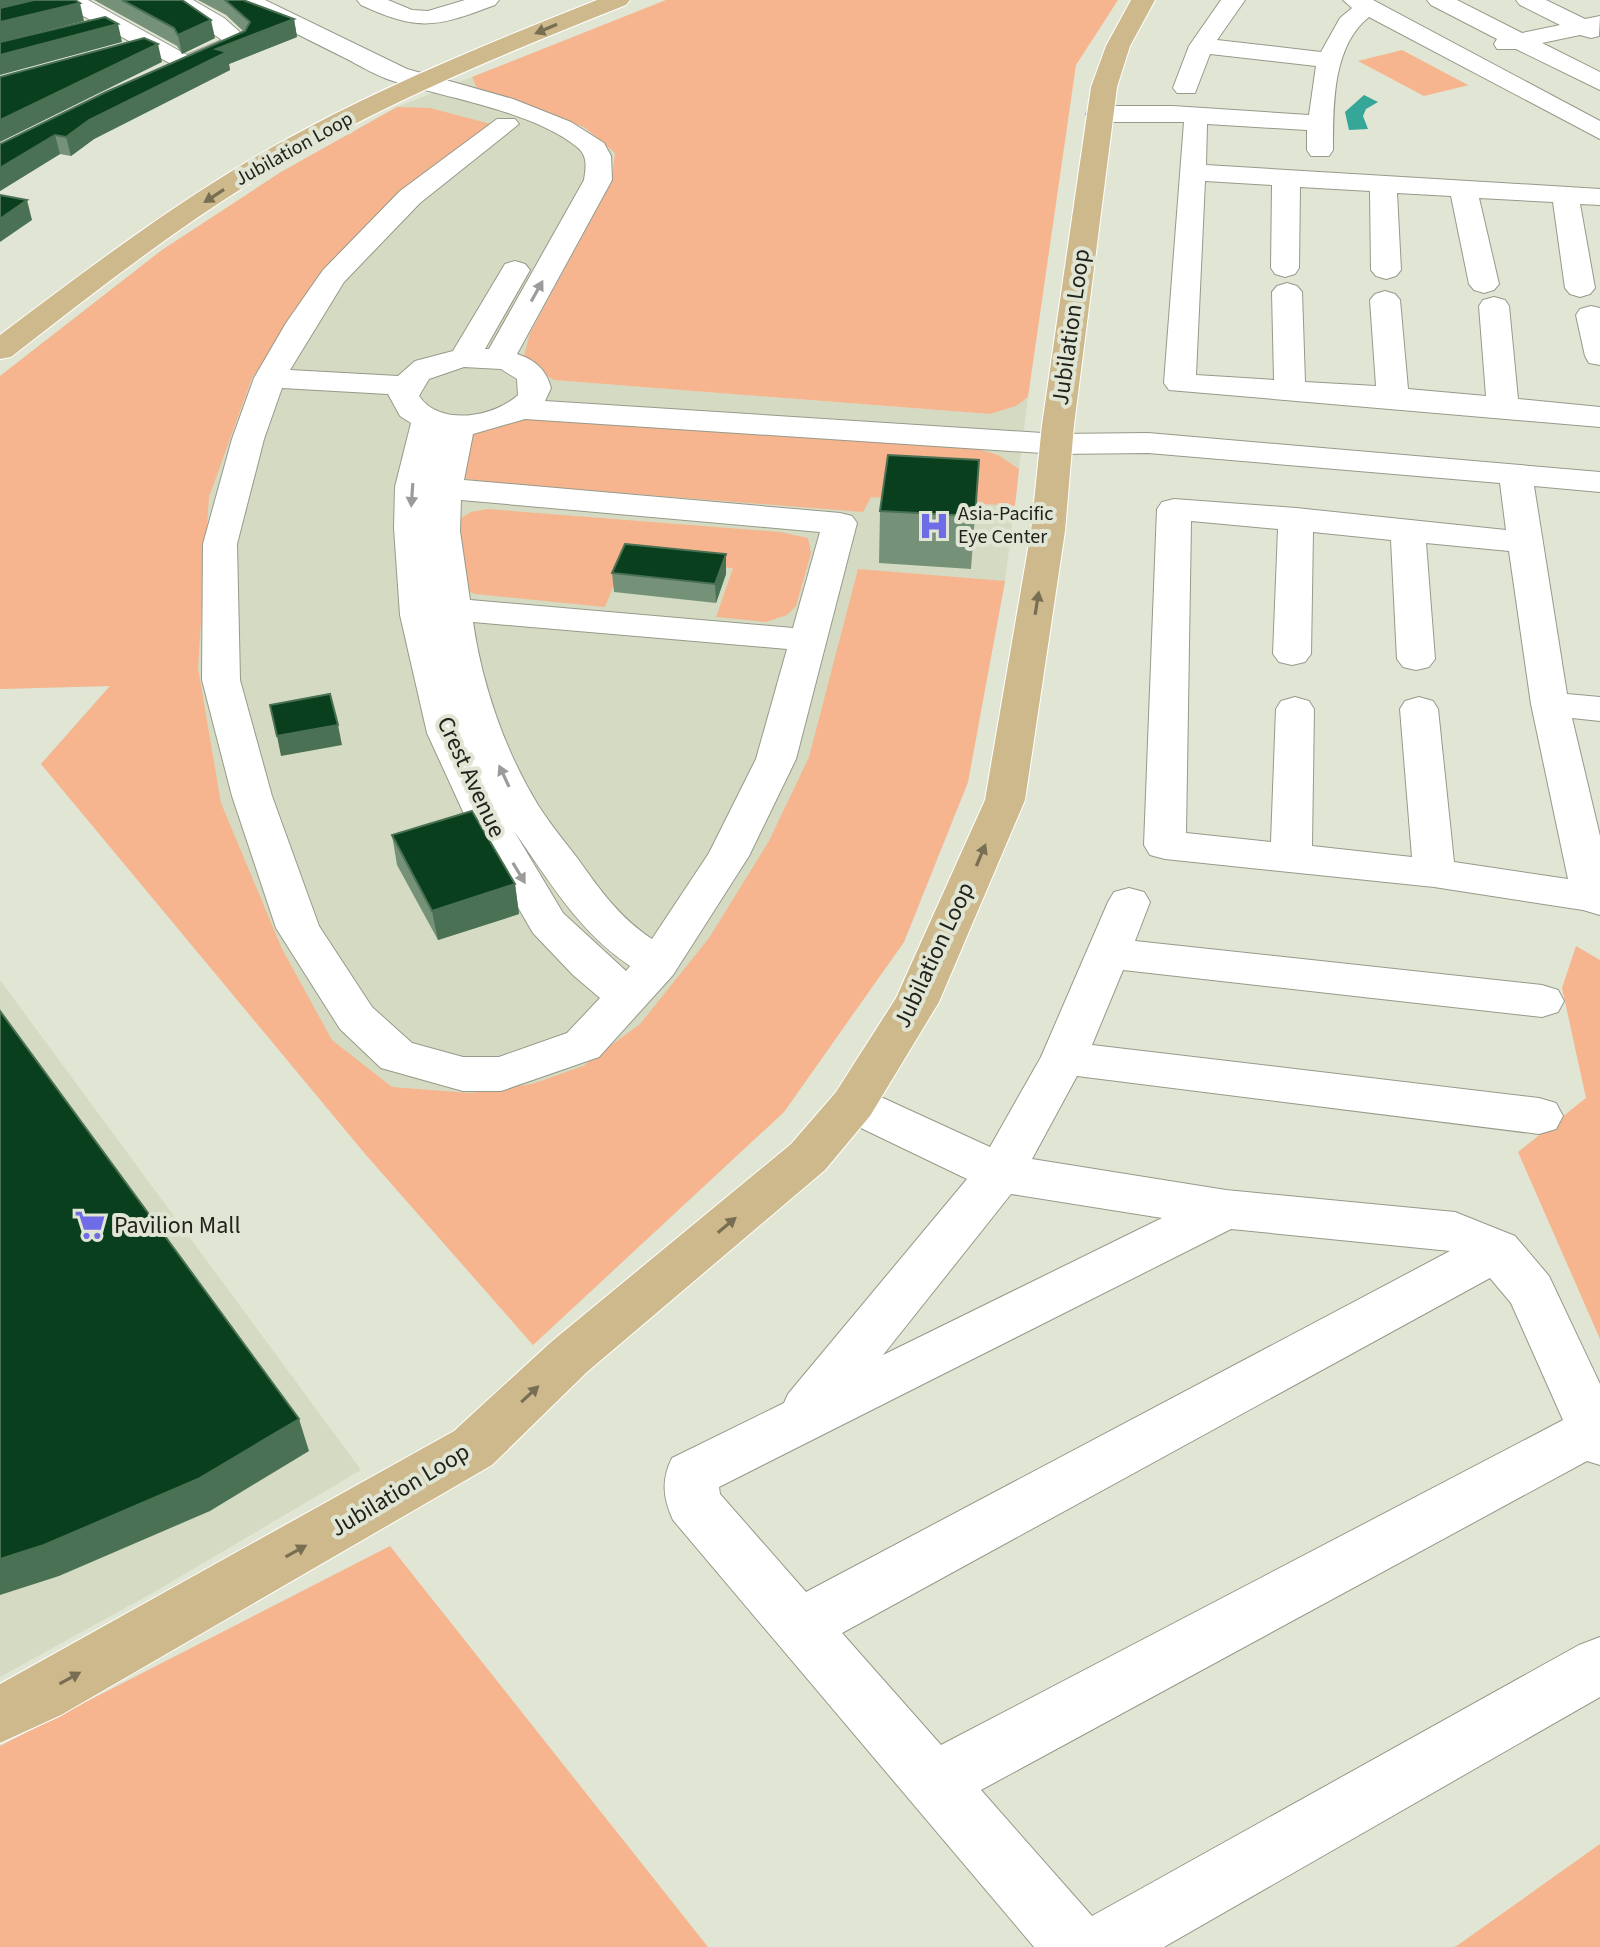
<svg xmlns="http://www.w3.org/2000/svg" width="1600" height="1947" font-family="'Source Sans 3',sans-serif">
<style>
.built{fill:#d5dbc2}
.green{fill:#f6b58e}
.water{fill:#35a798}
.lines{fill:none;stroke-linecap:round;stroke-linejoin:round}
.minor-casing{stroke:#969a8a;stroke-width:2}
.major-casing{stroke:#fff;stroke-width:2}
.minor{fill:#fff;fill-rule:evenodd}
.major{fill:#cdb98c;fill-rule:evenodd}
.wall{fill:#759278}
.shaded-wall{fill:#4a7153}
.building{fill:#093f1c;stroke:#4a7153;stroke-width:2}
.oneway{fill:#776e54}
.oneway2{fill:#9b9c99}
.labels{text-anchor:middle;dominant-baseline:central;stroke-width:8;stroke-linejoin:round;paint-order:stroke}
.far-street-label{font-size:20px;fill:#21221c;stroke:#e1e5d4}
.far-poi-label{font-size:20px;fill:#21221c;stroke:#e1e5d4;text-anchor:start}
.street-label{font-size:24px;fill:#21221c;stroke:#e1e5d4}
.poi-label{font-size:24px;fill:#21221c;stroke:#e1e5d4;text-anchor:start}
</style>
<rect width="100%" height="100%" fill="#e1e5d4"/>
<path class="built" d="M472,77L478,91L584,127L615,152L611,183L530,333L555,380L990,414L1015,406L1028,397L1005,581L968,782L904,942L784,1112L533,1345L41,764L110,686L0,689V376L162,250L281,172L397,107Z
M0,980L361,1470L156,1591L0,1677Z"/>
<path class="green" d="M666,0H1118L1076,65L1028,397L1016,406L990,414L554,380L531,367L524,356L530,333L611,183L615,153L584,127L478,91L472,77Z
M1402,50L1468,85H1469L1424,96L1358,61Z
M397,107L430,108L491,124L319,276L252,378L209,497L198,668L221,803L282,949L332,1040L392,1087L470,1093L532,1084L583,1066L640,1024L709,938L769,841L809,757L858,569L1005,581L968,782L904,942L784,1112L533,1345L366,1155L41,764L110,686L0,689V376L162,250L281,172Z
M526,413L964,445L998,455L1019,469L1015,506L871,497L863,512L482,482L464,478L473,432Z
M487,509L780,532L808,538L811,553L796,606L787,615L766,622L716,617L733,568L624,560L605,607L475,594L457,587L458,520L471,512Z
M1576,946L1600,960V1339L1518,1152L1586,1098L1562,988Z
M390,1546L708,1947H0V1746Z
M1600,1844V1947H1454L1458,1945Z"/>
<path class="water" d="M1364,95L1378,102L1366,109L1363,116L1368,129L1349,130L1345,112Z"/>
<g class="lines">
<g class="minor-casing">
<path id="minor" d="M59,0H88L187,55L222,40L164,0H193L224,18L250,41L247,46L186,72L63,5Z
M235,0H265L407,69L513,99L571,122L604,143L611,156L612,180L517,354C535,360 546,369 551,388L545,401L1057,434L1148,433L1600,472V492L1534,486L1567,694L1600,697V721L1572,718L1600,836V915L1583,910L1434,887L1165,859L1150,855L1144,845L1157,509L1162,502L1174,499L1296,508L1506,530L1500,483L1148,453L1057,454L525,419L473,434L464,480L840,513L852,516L857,523L796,759L749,856L673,975L599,1057L501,1091H463L381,1068L340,1029L276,928L232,796L202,680L203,544L232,439L254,378L286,323L323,270L400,191L497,119H515L519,124L420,203L344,282L290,370L398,376L415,361L453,351L505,264L515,261L525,264L530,270L485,349H489L584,180C586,167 588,156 577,147C533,111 446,98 393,81C376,76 359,65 343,57C308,40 274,22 239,5ZM464,367L501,369L517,379L518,395C494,417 440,427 419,396L429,379ZM282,388L388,394L400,416L411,423L395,487L394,528L400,615L427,733L465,816L533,933L573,975L600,998L567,1033L499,1057H463L412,1043L372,1007L319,926L272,796L240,680L237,544L264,439ZM461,500L820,532L793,628L470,600L460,531ZM1191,521L1278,529L1273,654L1279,662L1292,665L1305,662L1311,654L1313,532L1391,540L1397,659L1403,667L1416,670L1429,667L1435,659L1426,543L1509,551L1531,704L1568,879L1454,862L1438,709L1433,701L1419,697L1405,701L1400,709L1412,857L1312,846L1314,709L1309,701L1295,697L1281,701L1276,709L1271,842L1186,833ZM473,622L787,649L756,759L709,853L652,939C620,918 600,890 578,859C565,842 550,824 538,805C505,751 482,685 473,622ZM514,831C550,882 578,931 630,966L626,971L563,913Z
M357,0H388L412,10L428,11L465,0H499L495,5C436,27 420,32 361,5Z
M1221,0H1245L1217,40L1321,52L1340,18L1352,8L1343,0H1373L1600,121V139L1369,17C1332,46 1333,107 1333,150L1329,156H1311L1307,150V130L1207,124L1206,165L1600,189V205L1580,204L1595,288L1590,294L1580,297L1570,294L1565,288L1553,202L1479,198L1499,284L1494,290L1484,293L1474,290L1469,284L1451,196L1397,193L1401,270L1396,276L1386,279L1376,276L1371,270L1370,191L1300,187L1299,268L1295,274L1285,277L1275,274L1271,268L1272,185L1205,181L1196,375L1274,380L1272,292L1277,286L1287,283L1297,286L1302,292L1305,382L1376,386L1370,300L1375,294L1385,291L1395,294L1400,300L1408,389L1486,396L1479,306L1483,300L1494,297L1505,300L1509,306L1518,399L1600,407V427L1169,390L1164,383L1184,122H1099L1090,119L1086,114L1090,109L1099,106H1173L1309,115L1316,66L1210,54L1195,93H1177L1173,88L1189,46Z
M1427,0H1457L1522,33L1560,25L1520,5L1516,0H1546L1585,19L1600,16L1599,36L1591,38L1580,35L1542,43L1600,72V90L1516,49H1497L1494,44L1497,39L1431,5Z
M1591,306L1600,308V365L1589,363L1585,356L1576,315L1580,309Z
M1129,888L1144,892L1150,902L1135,941L1542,985L1558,990L1564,1001L1558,1012L1542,1017L1123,970L1092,1045L1539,1098L1556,1103L1563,1116L1556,1129L1539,1134L1077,1076L1032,1159L1226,1190L1455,1212L1515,1236L1549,1276L1600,1384V1465L1587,1461L981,1790L1092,1916L1579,1645L1600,1637V1697L1164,1947H1034L673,1520C663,1498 661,1480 672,1458L784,1403L788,1394L967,1179L836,1116L830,1104L836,1092L853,1086L870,1092L990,1147L1041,1057L1108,902L1114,892ZM1011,1194L1162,1218L883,1355ZM1231,1229L1450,1251L806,1592L720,1494L719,1487ZM1490,1278L1511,1303L1563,1420L941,1745L842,1633Z"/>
</g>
<g class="major-casing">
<path id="major" d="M597,0H630L626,5C513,50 400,96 294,157C194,214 102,286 11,357L0,359V335C89,268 178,200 276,145C378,88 488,43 597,0Z
M1131,0H1155L1130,46L1117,87L1074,425L1065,531L1025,800L939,1002L870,1116L825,1170L587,1372L492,1465L61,1715L0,1743V1684L454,1431L551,1342L791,1144L836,1092L896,998L985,800L1031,531L1042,425L1091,87L1106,46Z"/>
</g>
<use href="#minor" class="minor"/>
<use href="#major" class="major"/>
</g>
<path class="wall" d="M94,0H182L215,38L182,54L177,46Z
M198,0H243L294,19L297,37L229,64L230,70L94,139L71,156L60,154L0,191V144L243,31L226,15Z
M979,460L971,569L879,563L880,511Z
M726,554V574L716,603L614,592L612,573Z
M392,835L515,884L519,914L438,940L397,865Z"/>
<path class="shaded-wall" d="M0,0H33L0,9Z
M80,3L84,21L0,42V22Z
M294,19L297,37L229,64L230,70L94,139L71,156L66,137L89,120L216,49Z
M211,20L215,38L182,54L178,35Z
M118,24L122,42L0,75V55Z
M158,44L162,62L0,142V120Z
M55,135L60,154L0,191V168Z
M27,200L32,220L0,242V219Z
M726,554V574L716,603L715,584Z
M338,725L342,745L281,756L277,736Z
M515,884L519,914L438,940L432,911Z
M299,1419L309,1451L210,1511L59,1576L0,1595V1559Z"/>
<path class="building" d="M34,0H75L80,3L0,22V8Z
M122,0H182L211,20L178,35L174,28Z
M225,0H243L294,19L216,49L227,52L89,120L66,137L55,135L0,168V144L106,92L245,31L250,22Z
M105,17L118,24L0,55V42Z
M144,38L158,44L0,120V77Z
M0,195L27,200L0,219Z
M888,455L979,460L975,516L880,511Z
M625,544L726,554L715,584L612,573Z
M330,694L338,725L277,736L270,705Z
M472,811L515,884L432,911L392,835Z
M0,1011L299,1419L198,1479L44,1545L0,1559Z"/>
<defs><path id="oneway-solid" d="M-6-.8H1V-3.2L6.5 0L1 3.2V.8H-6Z" transform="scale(2)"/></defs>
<g class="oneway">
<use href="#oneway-solid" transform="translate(546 29) rotate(157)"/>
<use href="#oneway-solid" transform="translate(214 196) rotate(147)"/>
<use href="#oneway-solid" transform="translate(1037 603) rotate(-81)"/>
<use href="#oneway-solid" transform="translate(981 855) rotate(-67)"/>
<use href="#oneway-solid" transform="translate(727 1225) rotate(-40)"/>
<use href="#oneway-solid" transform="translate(530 1394) rotate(-43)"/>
<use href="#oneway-solid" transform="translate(296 1551) rotate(-29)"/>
<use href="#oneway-solid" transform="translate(70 1678) rotate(-29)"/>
</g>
<g class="oneway2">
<use href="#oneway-solid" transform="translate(537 291) rotate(-61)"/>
<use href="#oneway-solid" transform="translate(412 495) rotate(94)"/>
<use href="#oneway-solid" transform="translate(504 776) rotate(-115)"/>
<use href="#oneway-solid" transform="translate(519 873) rotate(59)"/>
</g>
<defs>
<g id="hospital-bare" transform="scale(2.4)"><path d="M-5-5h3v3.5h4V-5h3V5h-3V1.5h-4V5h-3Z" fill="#6e6de7" stroke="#e1e5d4" stroke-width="2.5" paint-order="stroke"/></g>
<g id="supermarket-bare" transform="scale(2.4)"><path d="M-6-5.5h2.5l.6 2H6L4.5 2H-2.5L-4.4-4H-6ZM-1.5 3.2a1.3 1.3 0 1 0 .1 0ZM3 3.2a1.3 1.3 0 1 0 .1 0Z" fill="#6e6de7" stroke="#e1e5d4" stroke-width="2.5" paint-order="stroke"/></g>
</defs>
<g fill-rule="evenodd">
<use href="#hospital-bare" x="934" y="526"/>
<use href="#supermarket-bare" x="90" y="1225"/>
</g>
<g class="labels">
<g class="far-street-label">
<text transform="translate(294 149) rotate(-29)">Jubilation Loop</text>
</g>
<g class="far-poi-label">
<text x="958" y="514">Asia-Pacific<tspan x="958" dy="23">Eye Center</tspan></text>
</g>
<g class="street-label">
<text transform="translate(1071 327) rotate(-82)">Jubilation Loop</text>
<text transform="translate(471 777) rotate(65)">Crest Avenue</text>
<text transform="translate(934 955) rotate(-65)">Jubilation Loop</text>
<text transform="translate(400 1490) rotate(-31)">Jubilation Loop</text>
</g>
<g class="poi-label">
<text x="114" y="1225">Pavilion Mall</text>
</g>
</g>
</svg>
